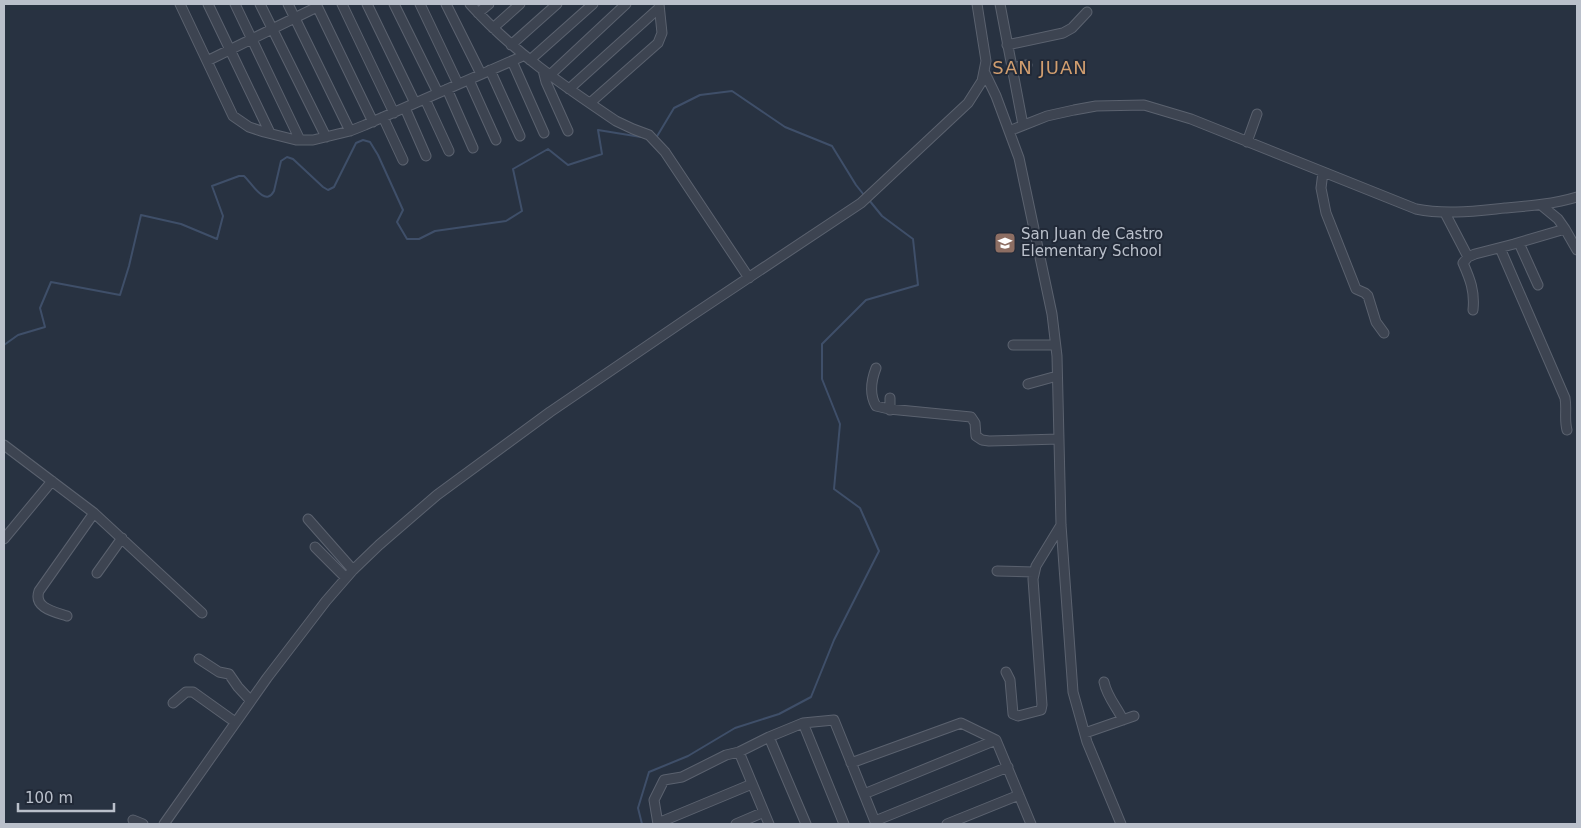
<svg xmlns="http://www.w3.org/2000/svg" width="1581" height="828" font-family="'DejaVu Sans',sans-serif">
<style>
.lines{fill:none;stroke-linecap:round;stroke-linejoin:round}
.stream{stroke:#3f4f69;stroke-width:2}
.minor-casing{stroke:#5b626f;stroke-width:11}
.minor{stroke:#3d4451;stroke-width:9}
.labels{text-anchor:middle;dominant-baseline:central;stroke-width:4;stroke-linejoin:round;paint-order:stroke}
.poi-label{font-size:15px;fill:#bac0cb;stroke:#212937;text-anchor:start}
.quarter-label{font-size:18px;letter-spacing:1px;fill:#d19e6f;stroke:#212937}
</style>
<rect width="100%" height="100%" fill="#283241"/>
<g class="lines">
<path class="stream" d="M656,138L674,108L700,95L732,91L785,127L832,146L856,185L864,195
M4,345L18,335L45,327L40,308L51,282L120,295L129,266L141,215L181,224L217,239L223,216L212,186L239,176H244C251,182 265,208 274,191L281,161L287,157L293,159L323,187L328,190L334,187L356,143L363,140L370,142L378,155L403,210L397,222L407,239H419L435,231L506,221L522,211L513,169L548,149L568,165L602,154L598,130L641,137
M642,824L638,808L649,772L688,756L735,728L779,714L811,697L834,640L879,551L860,508L834,489L840,424L822,379V344L866,300L918,285L913,239L882,216L869,200"/>
<g class="minor-casing">
<path id="minor" d="M180,4L233,116L249,127L264,132L296,140H313L350,131L365,125L523,56
M208,4L270,133
M235,4L300,140
M260,4L326,137
M288,4L350,131
M316,4L373,122
M342,4L394,113
M367,4L415,103
M394,4L438,93
M420,4L458,84
M446,4L481,74
M470,4C512,51 564,86 616,121L633,129L649,135L665,152L749,278
M1000,4L1023,125
M478,13L489,4
M493,28L520,4
M511,45L557,4
M1007,45L1063,33L1072,28L1087,12
M530,60L593,4
M207,61L317,7
M512,61L544,133
M1012,68L1027,65
M490,70L520,136
M543,70L546,82L568,131
M984,71L996,96L1019,158L1052,314L1057,356L1061,525L1073,692L1087,742L1121,824
M550,75L626,4
M469,80L496,140
M447,89L473,148
M569,89L659,8
M425,99L449,151
M590,103L658,43L662,33L659,4
M405,108L426,156
M383,117L403,160
M1009,131L1047,116L1074,110L1096,106L1144,105L1191,119L1416,209C1446,215 1475,211 1505,208C1529,206 1554,204 1577,197
M1247,142L1257,114
M1323,172L1321,188L1326,213L1356,289L1365,293L1368,296L1376,322L1384,333
M1541,205L1558,219L1565,229
M1445,213L1468,257
M1519,243L1538,285
M1500,248L1565,398C1567,409 1564,419 1567,430
M1473,310C1475,291 1470,279 1463,263L1468,257L1475,254L1514,244L1565,229L1577,250
M1013,345H1055
M876,368C871,381 869,394 876,406L889,409L971,417L975,423L976,436L982,440L989,441L1059,439
M1028,384L1057,376
M890,410V398
M4,445L94,513L202,613
M308,519L353,570
M4,539L52,481
M315,547L346,578
M997,571L1034,572
M97,573L122,538
M67,616C55,612 33,608 39,591L94,513
M199,659L219,672L229,674L238,687L250,700
M1006,672L1010,680L1013,714L1018,716L1041,710L1042,705L1033,579L1036,566L1061,525
M1104,682C1107,697 1117,707 1123,720
M173,703L186,692H193L235,722
M803,723L844,824
M1085,733L1134,716
M769,737L806,824
M739,752L769,824
M851,763L961,723L996,740L1031,824
M864,794L996,740
M133,820L143,824
M875,821L1008,767
M658,823L752,784
M164,824L267,678L326,601L353,570L379,545L437,495L550,412L691,316L861,203L968,103L982,81L986,61L977,4
M658,824L654,800L664,780L682,777L726,755L739,752L769,737L803,723L834,720L876,824
M736,824L764,812
M947,824L1019,795"/>
</g>
<use href="#minor" class="minor"/>
</g>
<defs>
<g id="school-square" transform="scale(1.125)"><rect x="-9" y="-9" width="18" height="18" rx="4" fill="#8d6e63" stroke="#212937"/><path d="M0-5L7-2L0 1L-7-2ZM-4 1L0 2.5L4 1V4Q0 6-4 4Z" fill="#fff"/></g>
</defs>
<g fill-rule="evenodd">
<use href="#school-square" x="1005" y="243"/>
</g>
<g class="labels">
<g class="poi-label">
<text x="1021" y="234">San Juan de Castro<tspan x="1021" dy="17">Elementary School</tspan></text>
</g>
<g class="quarter-label">
<text x="1040" y="67">SAN JUAN</text>
</g>
</g>
<rect width="1581" height="828" fill="none" stroke="#bac0cb" stroke-width="10"/>
<path d="M18 803v8h96v-8" fill="none" stroke="#bac0cb" stroke-width="2.5"/>
<text x="25" y="803" font-size="15" fill="#bac0cb" stroke="#212937" stroke-width="4" paint-order="stroke">100 m</text>
</svg>
